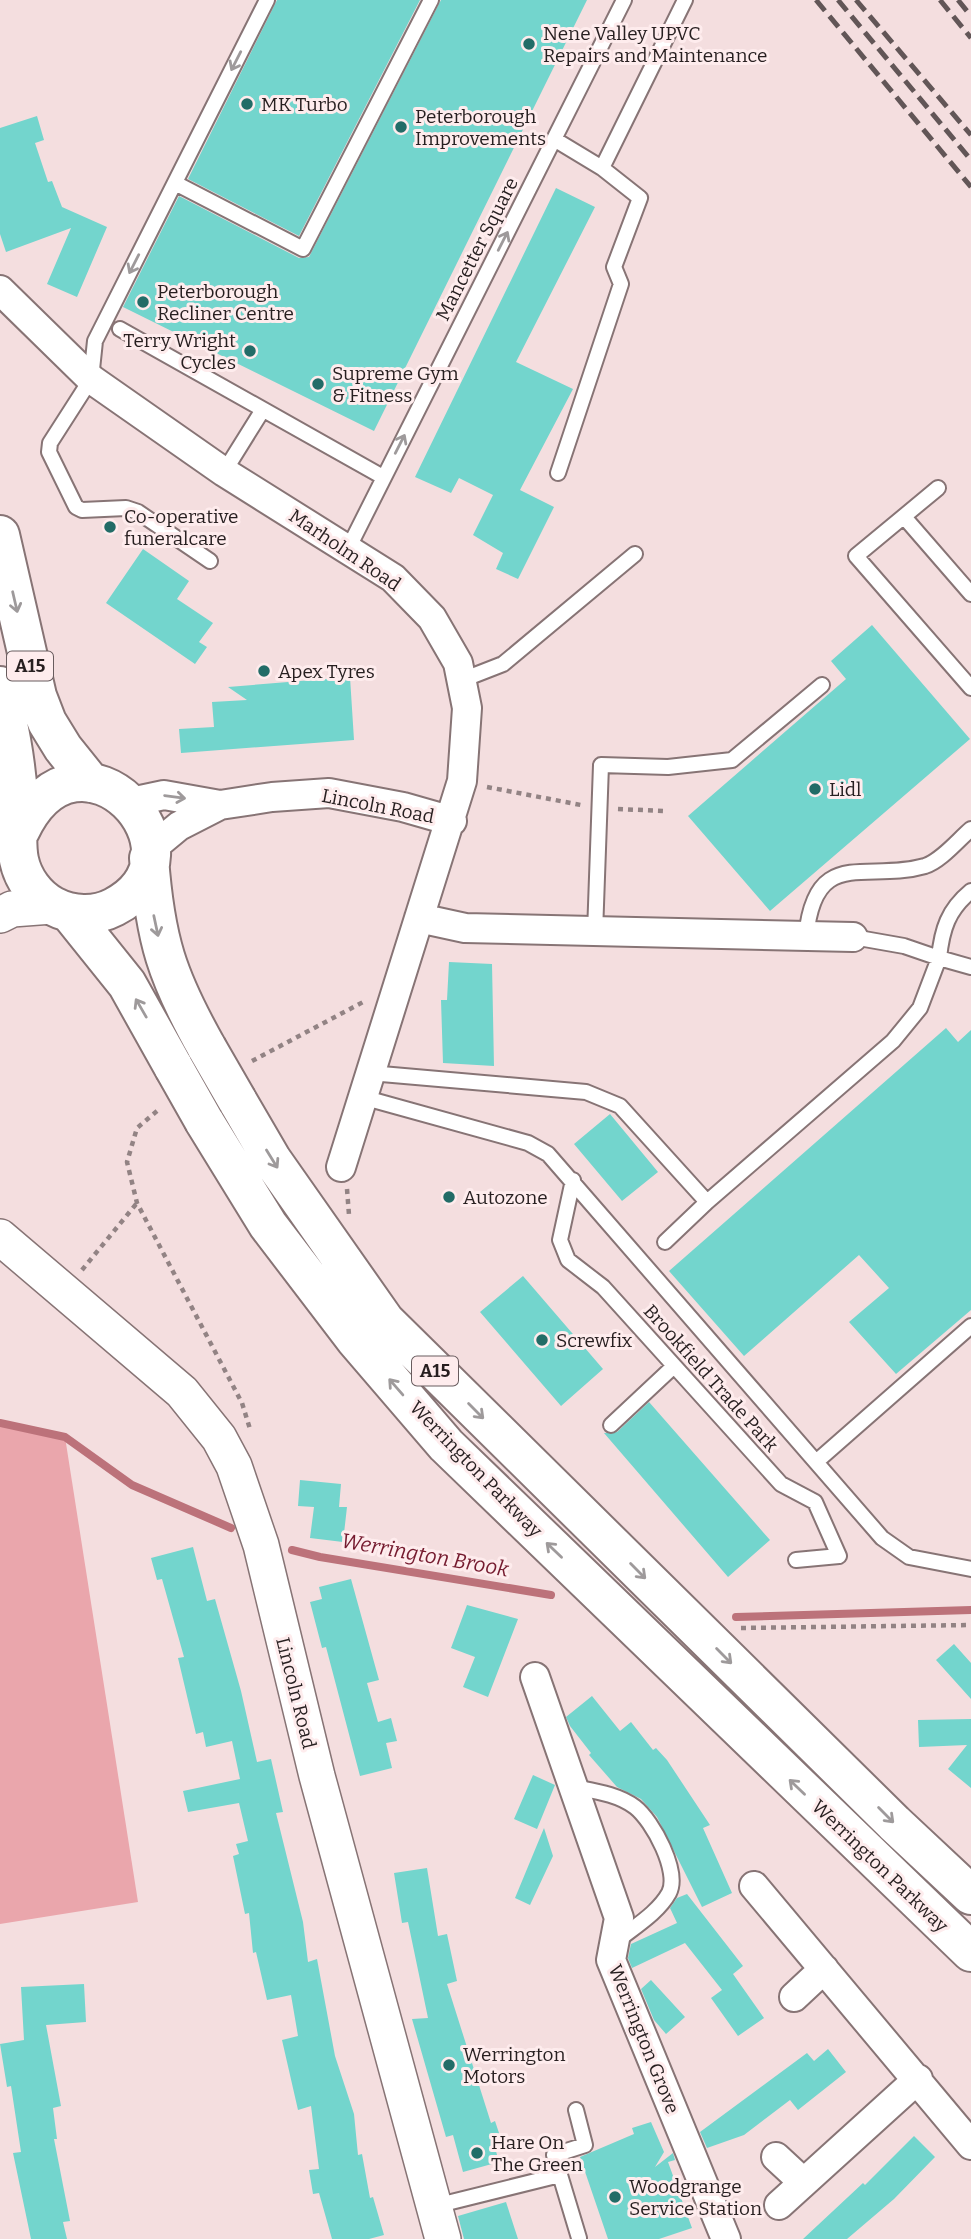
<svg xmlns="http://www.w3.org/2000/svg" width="971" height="2239" font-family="Bitter,serif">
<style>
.green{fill:#eaa6ac}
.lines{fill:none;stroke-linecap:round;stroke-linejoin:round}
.stream{stroke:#bc727a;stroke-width:8}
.building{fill:#73d5cd}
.service-casing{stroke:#877475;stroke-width:18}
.minor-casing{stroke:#877475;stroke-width:32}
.tertiary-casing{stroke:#877475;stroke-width:38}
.trunk-casing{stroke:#877475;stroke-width:42}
.path{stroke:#928384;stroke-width:4.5;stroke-dasharray:5 5;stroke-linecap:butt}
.service{stroke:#fff;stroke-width:14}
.minor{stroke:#fff;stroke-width:28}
.tertiary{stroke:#fff;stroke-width:35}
.trunk{stroke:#fff;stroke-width:38}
.rail{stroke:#625657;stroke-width:5;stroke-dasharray:14 7;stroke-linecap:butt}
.trunk-bridge-casing{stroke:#877475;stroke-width:42;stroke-linecap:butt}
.trunk-bridge{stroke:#fff;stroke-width:38}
.oneway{stroke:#9e9a9b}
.poi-dot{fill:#226c67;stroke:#feeced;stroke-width:2.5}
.labels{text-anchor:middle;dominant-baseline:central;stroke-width:6;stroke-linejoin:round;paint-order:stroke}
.shield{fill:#feeced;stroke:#685c5e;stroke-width:2}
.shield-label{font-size:18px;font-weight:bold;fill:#271f20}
.poi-label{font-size:19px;fill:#271f20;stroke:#feeced;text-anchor:start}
.street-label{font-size:19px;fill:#271f20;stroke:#feeced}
.water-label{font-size:21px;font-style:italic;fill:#751b2f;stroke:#feeced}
</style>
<rect width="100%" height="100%" fill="#f4dedf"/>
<path class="green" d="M0,1423L65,1437L138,1902L0,1924Z"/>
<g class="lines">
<path class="stream" d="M0,1423L65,1437L132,1485L231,1528
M292,1550L320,1557L551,1595
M736,1617L971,1610"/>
</g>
<path class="building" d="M277,0H420L299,236L188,179Z
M441,0H587L374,431L123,307L179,196L299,258L309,257Z
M37,116L44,140L35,143L48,182L52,181L62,207L107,227L77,297L47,284L71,228L6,252L0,234V128Z
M556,188L595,207L516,362L573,389L520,490L554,507L518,579L496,569L503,553L473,535L493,495L459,478L451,493L415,477Z
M143,549L189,581L177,599L213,623L199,642L207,647L195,664L106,603Z
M872,625L970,739L770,911L688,816L846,679L831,661Z
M350,677L354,740L181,753L179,729L214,727L212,702L247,700L228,687Z
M449,962L492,964L494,1066L443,1063L441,1000H447Z
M946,1028L958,1042L971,1030V1310L896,1374L849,1322L889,1288L859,1255L744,1356L669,1271Z
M610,1114L658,1172L622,1201L574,1144Z
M523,1276L603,1369L561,1406L480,1312Z
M649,1402L770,1540L728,1577L604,1433L617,1432Z
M300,1480L341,1484L339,1507H347L343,1542L310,1538L314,1507L298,1506Z
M193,1547L207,1601L215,1599L241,1691L257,1762L271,1759L283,1812L276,1813L303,1922L308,1962L317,1959L335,2056L354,2114L358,2155L362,2154L370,2198L373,2197L384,2235L369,2239H332L319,2193L313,2194L309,2170L319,2169L311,2106L298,2110L282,2040L298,2036L291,1995L267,2000L256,1952L253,1953L249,1913L245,1914L233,1856L239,1854L236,1844L248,1841L239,1803L188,1812L183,1791L240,1779L232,1741L206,1747L203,1732L196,1734L178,1658L184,1657L162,1579L157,1580L151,1558Z
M351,1579L379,1680L367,1683L378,1722L391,1718L397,1741L386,1743L392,1768L360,1776L326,1647L322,1648L310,1602L322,1599L319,1587Z
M467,1605L518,1619L488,1697L463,1687L475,1657L451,1648Z
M954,1644L971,1663V1699L936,1660Z
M592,1696L620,1731L631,1722L653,1750L656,1748L667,1760L710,1825L703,1828L732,1893L702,1907L657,1817L641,1799L617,1787L589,1755L591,1753L570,1726L566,1717Z
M971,1719V1788L948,1769L967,1745L919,1747L918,1720Z
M533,1775L555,1785L537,1829L514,1819Z
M544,1828L553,1856L530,1905L515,1898Z
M427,1868L438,1936L447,1934L457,1981L447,1984L491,2123L495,2121L502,2142L494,2144L499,2162L463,2172L453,2135L446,2137L412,2019L428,2018L408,1922L402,1923L394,1873Z
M687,1894L743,1966L733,1974L764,2018L738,2036L711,1998L722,1990L685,1943L632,1968L628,1958L631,1944L677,1923L670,1908L677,1898Z
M651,1980L685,2017L666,2034L654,2020L641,1989Z
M84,1984L86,2022L46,2025L61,2106L53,2108L57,2139H54L70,2221L63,2222L67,2239H31L13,2153L21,2152L11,2086L7,2087L0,2044L24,2040L21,1987Z
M828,2049L846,2072L798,2110L790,2100L744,2135L707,2148L700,2132L807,2053L814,2061Z
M651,2122L664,2152L655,2167L673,2153L675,2160L668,2162L692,2228L659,2239H608L580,2157L634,2134L632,2128Z
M914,2136L935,2157L894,2199L847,2239H803L863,2183L865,2185Z
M506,2202L518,2239H464L458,2216Z"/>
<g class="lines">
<g class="service-casing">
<path id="service" d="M554,139L602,168L685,0
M175,183L303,249L431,0
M120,329L383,477
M224,472L262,411
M558,473L621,284L614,267L640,198L602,168
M938,488L856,556L971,688
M905,518L971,594
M348,549L624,0
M210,561L138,512L126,508L82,510L76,507L49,452L50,443L91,379L95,341L267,0
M462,680L503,664L635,554
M595,933L601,765L668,767L732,760L822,685
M806,937C815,845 866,883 925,866C941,861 959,839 971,829
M853,937L904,946L939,958C942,929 948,910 971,891
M370,1073L586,1092L620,1106L707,1202L665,1242
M362,1097L528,1143L548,1154L882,1538L909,1557L971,1569
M573,1180L560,1240L568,1260L603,1287L781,1484L815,1502L839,1556L796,1560
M707,1202L893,1041L920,1008L939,958L971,967
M611,1425L674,1366
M816,1462L971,1326
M574,1787C594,1791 618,1794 635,1807C653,1821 680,1872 669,1893C658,1913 634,1927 617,1941
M576,2110L585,2145L554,2155L579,2238
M435,2206L560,2175"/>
</g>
<g class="minor-casing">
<path id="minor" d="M0,290L91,379L224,472L393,578L432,618L458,663L467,708L462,781L341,1167
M131,802L164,795L220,805L272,797L329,793L403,807L452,821
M150,850L179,826L220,805
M419,918L465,928L853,937
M535,1677L619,1918L611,1960L726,2239
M754,1886L971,2145
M794,1997L824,1969
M776,2157L803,2182
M779,2205L918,2079"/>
</g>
<g class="tertiary-casing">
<path id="tertiary" d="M0,915L12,909L52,906
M0,1237L182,1392L219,1438L234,1466L261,1545L317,1776L443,2239"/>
</g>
<g class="trunk-casing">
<path id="trunk" d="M0,535L37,696L47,722L63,748L91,783
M0,686C8,722 16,760 18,797C19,817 15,841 19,860C23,879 36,897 53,906C72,916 95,917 114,907C217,853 79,706 20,831
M149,858C155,940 167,977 207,1048
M70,913L127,984L174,1068
M237,1100L272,1160L385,1321L894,1823L971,1895
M204,1121L268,1225L355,1339L446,1445L971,1952"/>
</g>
<path class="path" d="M487,787L581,805
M618,809L665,811
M252,1061L365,1001
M157,1111L137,1128L127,1162L137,1203L242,1403L250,1429
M347,1189L349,1215
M82,1270L137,1203
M741,1628L971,1625"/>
<use href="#service" class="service"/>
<use href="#minor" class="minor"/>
<use href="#tertiary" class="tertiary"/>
<use href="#trunk" class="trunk"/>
<path class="rail" d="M816,0L971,187
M838,0L971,160
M856,0L971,135
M940,0L971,38
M958,0L971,16"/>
<g class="trunk-bridge-casing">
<path id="trunk-bridge" d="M207,1048L237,1100
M174,1068L204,1121"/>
</g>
<use href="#trunk-bridge" class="trunk-bridge"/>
</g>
<defs><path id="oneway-shaft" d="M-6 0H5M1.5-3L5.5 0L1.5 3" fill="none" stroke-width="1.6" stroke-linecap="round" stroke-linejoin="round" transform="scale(1.75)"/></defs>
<g class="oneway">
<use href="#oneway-shaft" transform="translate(236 61) rotate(117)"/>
<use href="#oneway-shaft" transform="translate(503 241) rotate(-63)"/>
<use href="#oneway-shaft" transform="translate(134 264) rotate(117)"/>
<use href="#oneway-shaft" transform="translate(400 444) rotate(-63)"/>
<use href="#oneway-shaft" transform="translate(15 602) rotate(77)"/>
<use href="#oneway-shaft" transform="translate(175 797) rotate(8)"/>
<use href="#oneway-shaft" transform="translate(156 926) rotate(78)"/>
<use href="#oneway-shaft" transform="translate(141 1008) rotate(-120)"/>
<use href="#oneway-shaft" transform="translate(272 1159) rotate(58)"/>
<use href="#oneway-shaft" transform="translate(396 1387) rotate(-131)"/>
<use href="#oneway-shaft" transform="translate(476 1411) rotate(45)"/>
<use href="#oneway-shaft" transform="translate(554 1550) rotate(-136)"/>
<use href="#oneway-shaft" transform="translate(638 1571) rotate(45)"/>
<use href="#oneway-shaft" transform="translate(724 1656) rotate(45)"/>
<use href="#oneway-shaft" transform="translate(797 1787) rotate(-136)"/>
<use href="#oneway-shaft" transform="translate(886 1815) rotate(45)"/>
</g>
<g class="poi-dot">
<circle cx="529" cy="44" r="7"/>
<circle cx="247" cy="104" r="7"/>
<circle cx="401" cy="127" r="7"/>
<circle cx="143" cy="302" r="7"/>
<circle cx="250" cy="351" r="7"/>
<circle cx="318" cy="384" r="7"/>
<circle cx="110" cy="527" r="7"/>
<circle cx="264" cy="671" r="7"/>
<circle cx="815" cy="789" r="7"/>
<circle cx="449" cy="1197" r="7"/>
<circle cx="542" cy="1340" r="7"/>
<circle cx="449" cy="2065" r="7"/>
<circle cx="477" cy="2153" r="7"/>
<circle cx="615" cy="2197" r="7"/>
</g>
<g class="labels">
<g class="shield">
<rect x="7" y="651.5" width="46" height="29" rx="5"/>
<rect x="412" y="1356.5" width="46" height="29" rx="5"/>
</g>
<g class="shield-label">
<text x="30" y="666">A15</text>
<text x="435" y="1371">A15</text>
</g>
<g class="poi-label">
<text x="543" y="33">Nene Valley UPVC<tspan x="543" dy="22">Repairs and Maintenance</tspan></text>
<text x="261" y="104">MK Turbo</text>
<text x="415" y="116">Peterborough<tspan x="415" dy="22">Improvements</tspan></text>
<text x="157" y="291">Peterborough<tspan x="157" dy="22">Recliner Centre</tspan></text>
<text x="236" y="340" text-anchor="end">Terry Wright<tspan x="236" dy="22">Cycles</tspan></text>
<text x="332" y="373">Supreme Gym<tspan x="332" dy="22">&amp; Fitness</tspan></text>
<text x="124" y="516">Co-operative<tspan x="124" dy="22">funeralcare</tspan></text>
<text x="278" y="671">Apex Tyres</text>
<text x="829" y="789">Lidl</text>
<text x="463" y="1197">Autozone</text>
<text x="556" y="1340">Screwfix</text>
<text x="463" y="2054">Werrington<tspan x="463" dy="22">Motors</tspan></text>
<text x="491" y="2142">Hare On<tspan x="491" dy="22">The Green</tspan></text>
<text x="629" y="2186">Woodgrange<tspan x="629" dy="22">Service Station</tspan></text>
</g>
<g class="street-label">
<text transform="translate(477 249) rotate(-63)">Mancetter Square</text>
<text transform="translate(345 550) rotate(34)">Marholm Road</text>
<text transform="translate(378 806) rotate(11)">Lincoln Road</text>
<text transform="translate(711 1378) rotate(48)">Brookfield Trade Park</text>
<text transform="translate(476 1469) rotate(46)">Werrington Parkway</text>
<text transform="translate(296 1693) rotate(76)">Lincoln Road</text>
<text transform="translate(880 1866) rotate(44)">Werrington Parkway</text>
<text transform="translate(644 2039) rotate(68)">Werrington Grove</text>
</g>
<g class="water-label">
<text transform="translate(425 1555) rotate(10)">Werrington Brook</text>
</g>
</g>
</svg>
